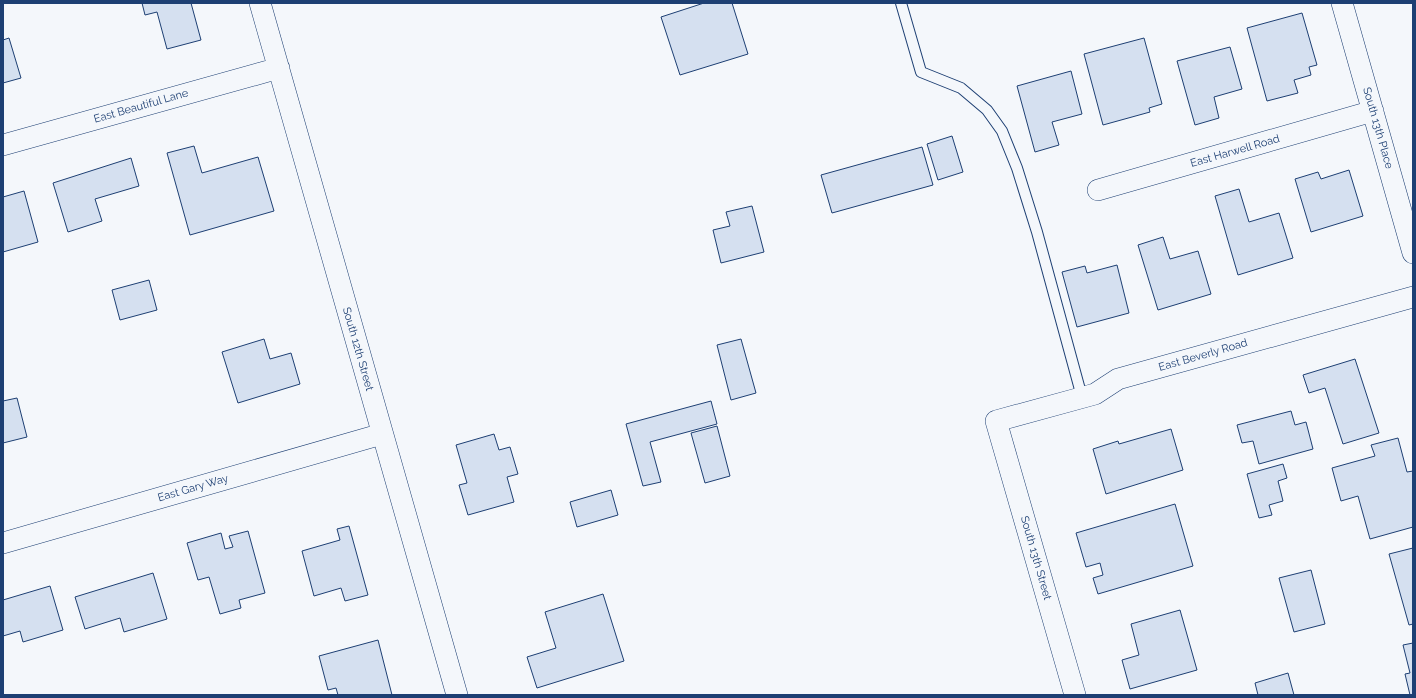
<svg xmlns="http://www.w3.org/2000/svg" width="1416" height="698" font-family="Raleway,sans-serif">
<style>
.building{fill:#d5e0f0;stroke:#1d3f73}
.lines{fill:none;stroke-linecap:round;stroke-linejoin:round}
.service-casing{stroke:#1d3f73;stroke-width:12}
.minor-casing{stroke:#1d3f73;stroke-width:22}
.service{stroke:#f4f7fb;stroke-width:10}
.minor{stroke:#f4f7fb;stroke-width:21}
.labels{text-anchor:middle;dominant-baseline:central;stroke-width:3;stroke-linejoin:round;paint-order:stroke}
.street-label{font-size:11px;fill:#1d3f73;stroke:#f4f7fb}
</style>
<rect width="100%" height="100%" fill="#f4f7fb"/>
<path class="building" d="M142,3H191L201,40L167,49L157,12L145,15Z
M704,3H732L748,54L680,75L661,17Z
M1302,13L1317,65L1309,67L1311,75L1294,80L1298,93L1267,101L1247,28Z
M9,38L21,78L3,83V40Z
M1144,38L1162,104L1149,108L1150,112L1103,125L1084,54Z
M1230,47L1242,89L1214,97L1219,118L1195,125L1177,61Z
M1071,71L1082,114L1052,122L1059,145L1035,152L1017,86Z
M952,136L963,172L938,180L927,144Z
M194,146L202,173L258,157L274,211L190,235L167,153Z
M922,147L933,185L832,213L821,175Z
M131,158L139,186L95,199L102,221L68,232L53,183Z
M1349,170L1363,216L1311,232L1295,179L1318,172L1321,179Z
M1239,189L1249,222L1279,213L1293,258L1238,275L1215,196Z
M24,191L38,242L3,252V197Z
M752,206L764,252L721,263L713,230L730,226L726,212Z
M1163,237L1170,259L1198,251L1211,294L1158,310L1138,245Z
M1117,265L1129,313L1077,327L1062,272L1085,266L1087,273Z
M149,280L157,310L120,320L112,290Z
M264,339L270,359L291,353L300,384L238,403L222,352Z
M741,339L756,393L731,400L717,345Z
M1355,359L1379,433L1343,444L1325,388L1309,393L1303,375Z
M17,398L27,437L3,443V401Z
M711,401L717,424L650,442L661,482L643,486L626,424Z
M1291,411L1295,425L1306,422L1313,449L1259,464L1253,441L1242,443L1237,425Z
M717,426L730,476L705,483L691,433Z
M1171,429L1183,470L1106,494L1093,449L1118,441L1119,444Z
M494,434L499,450L510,447L518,474L507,477L514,502L468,515L459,485L467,483L456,445Z
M1398,438L1407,472L1413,471V527L1370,539L1358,496L1341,501L1332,468L1375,456L1371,445Z
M1283,464L1287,478L1278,481L1283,501L1269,505L1272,515L1259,518L1247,474Z
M611,490L618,515L577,527L570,502Z
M1175,504L1193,566L1098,594L1093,578L1103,575L1100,563L1086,567L1076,533Z
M349,526L368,595L345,601L341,588L314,596L302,551L340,540L337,529Z
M248,531L265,593L239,600L241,608L220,614L209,577L198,580L187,543L221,533L225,549L233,547L229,536Z
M1413,548V624L1409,625L1389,554Z
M1311,570L1325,624L1294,632L1279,578Z
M153,573L167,619L124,632L120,618L85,629L75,597Z
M50,586L63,630L23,642L20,631L3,636V600Z
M603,594L624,661L537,688L527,657L556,648L545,612Z
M1180,610L1197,670L1130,689L1122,660L1139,655L1131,624Z
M378,640L392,695H338L336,688L328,690L319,656Z
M1413,643V695H1410L1405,674L1410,673L1403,645Z
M1288,673L1294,695H1258L1255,683Z"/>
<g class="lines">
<g class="service-casing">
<path id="service" d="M901,3L921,72L961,88L987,110L1002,131L1017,168L1037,232L1082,397"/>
</g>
<g class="minor-casing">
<path id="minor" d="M260,3L457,695
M1342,3L1413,253
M3,145L279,68
M1098,190L1373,111
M3,543L382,434
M1075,695L996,421L1095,394L1118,379L1413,297"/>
</g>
<use href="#service" class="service"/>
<use href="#minor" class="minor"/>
</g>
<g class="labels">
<g class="street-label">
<text transform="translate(141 106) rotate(-16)">East Beautiful Lane</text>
<text transform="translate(1378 128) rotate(74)">South 13th Place</text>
<text transform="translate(1235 151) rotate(-16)">East Harwell Road</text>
<text transform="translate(358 349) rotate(74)">South 12th Street</text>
<text transform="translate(1203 355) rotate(-16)">East Beverly Road</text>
<text transform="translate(193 488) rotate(-16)">East Gary Way</text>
<text transform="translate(1036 558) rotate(74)">South 13th Street</text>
</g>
</g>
<rect width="1416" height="698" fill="none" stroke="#1d3f73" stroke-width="8"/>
</svg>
